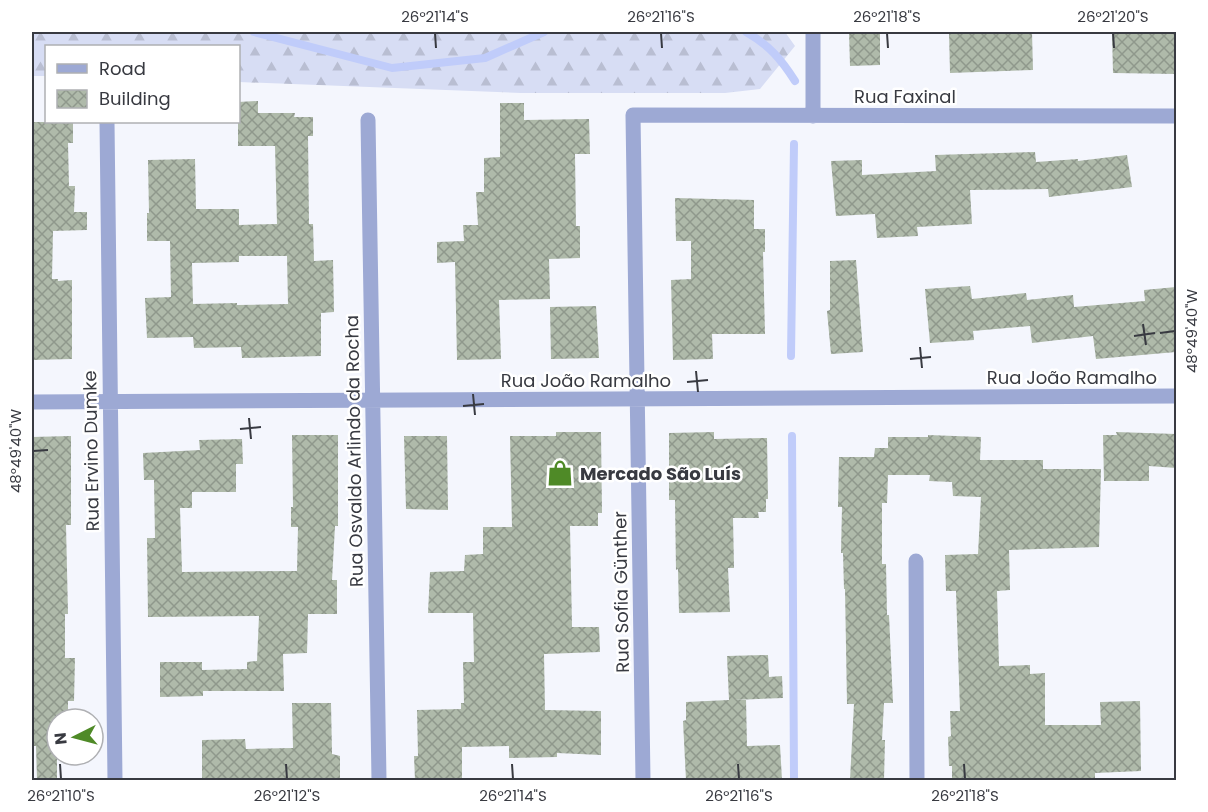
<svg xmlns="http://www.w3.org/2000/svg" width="1208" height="812" font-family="Poppins,sans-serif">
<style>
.forest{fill:url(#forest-firs)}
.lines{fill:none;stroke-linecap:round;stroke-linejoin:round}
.stream{stroke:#c0ccfa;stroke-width:8}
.building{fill:url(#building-cross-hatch);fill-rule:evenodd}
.minor{stroke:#9da9d4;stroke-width:15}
.ticks{fill:none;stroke:#383a41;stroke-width:2}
.labels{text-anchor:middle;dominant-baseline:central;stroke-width:5;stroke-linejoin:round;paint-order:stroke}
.street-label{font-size:18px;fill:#383a41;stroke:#fff}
.poi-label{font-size:18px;font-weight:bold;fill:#383a41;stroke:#fff;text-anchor:start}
.neatline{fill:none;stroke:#383a41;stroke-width:2}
.ticks-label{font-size:15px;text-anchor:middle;fill:#383a41}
</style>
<defs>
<pattern id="forest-firs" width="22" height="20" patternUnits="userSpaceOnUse" patternTransform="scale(1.5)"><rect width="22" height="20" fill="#d7ddf4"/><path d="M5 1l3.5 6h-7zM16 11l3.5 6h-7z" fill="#b9bed2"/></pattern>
<pattern id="building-cross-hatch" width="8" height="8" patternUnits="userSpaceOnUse" patternTransform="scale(1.5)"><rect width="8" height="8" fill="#afbaaa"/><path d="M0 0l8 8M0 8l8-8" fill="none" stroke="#8f988c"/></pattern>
</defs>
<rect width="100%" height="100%" fill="#f4f6fd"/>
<path class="forest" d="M32,32H785L795,46L760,89L725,93H521L239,82L238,46H46V76H32Z"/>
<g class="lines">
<path class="stream" d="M254,32L392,68L485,58L544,32
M746,32C769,45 781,59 795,81
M791,356L794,144
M792,436L794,780"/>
</g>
<path class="building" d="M849,32H880V65L850,66Z
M949,32H1032L1033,70L950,73Z
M1112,32H1176V74L1113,73Z
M258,101V113H295L294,117H313V136H308L309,224H313L314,261L333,260L334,312L321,313V356L242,358L241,347L194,348L193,337L147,338L145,298L171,297L170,241H147V213H149L148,160L195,159L196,209H239V225L277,224L275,146H238V102ZM239,256H287L288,304L237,305V303L193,304L192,263L239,262Z
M500,103H524V120L589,119L590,154H575L576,226H580V258L549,259L550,299L499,300L501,359L457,360L455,262L437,263V242L464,241L463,225H478L476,192H484V158L500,157Z
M32,122H73V143H68L69,186H75L74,212H87V230L53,231L52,279H58V281L72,280V359L32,360V231H33Z
M1035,152L1036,162L1078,159V161L1127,155L1132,187L1049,197L1048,189L970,190L972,224L917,227L918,236L877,238L875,214L836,216L831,161L862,160V175L936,171L935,155Z
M675,198L754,200V229H765V252H763L765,334H712L713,359L673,360L671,280L691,279V241H676Z
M856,260L863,352L831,354L827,311L830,310V261Z
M970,286L972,299L1026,293L1027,300L1073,295L1074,307L1145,301L1144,290L1176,287V352L1096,359L1093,336L1032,343L1030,326L973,331L974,340L930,343L925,289Z
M596,306L599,358L551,359L550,307Z
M556,432H601L602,513H598V526H570L572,627H599L600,652L544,654L545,710L601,711V755L557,753V757L509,758V746L462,747V780H415L414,756H418L417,710L461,709V703H464L463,662H474L473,613H428L430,572L464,571L465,555L483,554V527H512L510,436H556Z
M714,432V439L767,438L768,499H766V512H758L759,518H733L734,568H728L730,612L679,613L678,569L676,570L675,500H669V433Z
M1116,432L1176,434V468L1149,466V481H1104L1103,435H1117Z
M292,435H338V526H335L332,580H337V614H308L307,653L283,654L284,691H203V696L160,697V662H202V670L247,669V662L257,661L259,616L148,617L147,538H155L154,480H144L143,453L200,450L199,440L242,439L243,464H236V492H192V508H180L182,572L297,571L298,527H291V507H293Z
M928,435L981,437L980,460H1043V469H1101L1099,547L1009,550L1010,590L997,591L999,666L1030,665V674L1045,673V725H1101L1100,702L1140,701L1141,771L1095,773V780H952V766H949L948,737L951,736L950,711H960L956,591H946L945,555L978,554L981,497L953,496L952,482L929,481L930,475H888L887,503H882V564H886L887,615H889L893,703H884L882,740H885L884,780H850L854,704H847L845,589H844L843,553H841L842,507H838L839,457H874L875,448H888V437H928Z
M71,436V525H66L68,614H65V658H75L74,701H68V719H57V780H37L36,746H32V500H34L32,437Z
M404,436H447L448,510L406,509Z
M768,655L769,677L782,676L783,698L734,700L746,699L747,746L780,745L782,780H686L683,721L686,720V702L729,700L727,656Z
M292,703H331L332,754L340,756V780H202V740L245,739L246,749L293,748Z"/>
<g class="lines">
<path class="minor" d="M813,32V116
M368,120L379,780
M107,122L115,780
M32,402L1176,396
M916,561L917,780
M643,780L633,115L1176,116"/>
</g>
<path class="ticks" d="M435,33L436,48M661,33L662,48M887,33L888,48M1113,33L1114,48M1143,324L1146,345M1160,333L1175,331M1134,336L1155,333M920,347L922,368M910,359L931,357M696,371L698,392M687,382L708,380M473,394L475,415M463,406L484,404M249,418L251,439M240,429L261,427M33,451L48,450M60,764L61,779M286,764L287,779M512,764L513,779M738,764L739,779M964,764L965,779"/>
<defs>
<g id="shop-bare" transform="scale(2.07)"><path d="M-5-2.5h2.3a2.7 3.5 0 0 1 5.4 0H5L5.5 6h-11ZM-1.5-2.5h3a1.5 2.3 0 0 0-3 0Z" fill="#4f8a27" stroke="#fff" stroke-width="2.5" paint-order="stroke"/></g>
</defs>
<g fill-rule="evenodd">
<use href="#shop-bare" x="560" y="473"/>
</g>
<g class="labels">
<g class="street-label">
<text x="905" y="96">Rua Faxinal</text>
<text x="1072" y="377">Rua João Ramalho</text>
<text x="586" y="380">Rua João Ramalho</text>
<text transform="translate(91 451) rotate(-91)">Rua Ervino Dumke</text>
<text transform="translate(354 451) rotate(-91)">Rua Osvaldo Arlindo da Rocha</text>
<text transform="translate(621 592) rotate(-91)">Rua Sofia Günther</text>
</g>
<g class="poi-label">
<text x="580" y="473">Mercado São Luís</text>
</g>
</g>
<rect width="1208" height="812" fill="none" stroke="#ffffff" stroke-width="66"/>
<rect x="45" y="45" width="195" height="78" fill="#ffffff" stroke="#afb0b3" stroke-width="1.5"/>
<rect x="57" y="64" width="30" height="9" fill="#9da9d4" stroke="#afb0b3" stroke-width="1.5"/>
<text x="99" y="75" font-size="18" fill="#383a41">Road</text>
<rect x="57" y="90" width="30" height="18" fill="url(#building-cross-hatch)" stroke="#afb0b3" stroke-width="1.5"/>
<text x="99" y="105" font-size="18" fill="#383a41">Building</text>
<g transform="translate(75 737) rotate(264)"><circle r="28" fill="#ffffff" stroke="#afb0b3" stroke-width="1.5"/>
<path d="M0-4.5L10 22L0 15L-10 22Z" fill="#4f8a27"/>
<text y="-9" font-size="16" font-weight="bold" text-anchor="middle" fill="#383a41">N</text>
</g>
<rect x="33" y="33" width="1142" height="746" class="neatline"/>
<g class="ticks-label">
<text x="435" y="22">26°21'14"S</text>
<text x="661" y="22">26°21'16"S</text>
<text x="887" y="22">26°21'18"S</text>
<text x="1113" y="22">26°21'20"S</text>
<text transform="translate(1192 331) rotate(-90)" y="5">48°49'40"W</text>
<text transform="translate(16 451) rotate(-90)" y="5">48°49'40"W</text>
<text x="61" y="801">26°21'10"S</text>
<text x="287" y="801">26°21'12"S</text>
<text x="513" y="801">26°21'14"S</text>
<text x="739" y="801">26°21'16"S</text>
<text x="965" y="801">26°21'18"S</text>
</g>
</svg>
